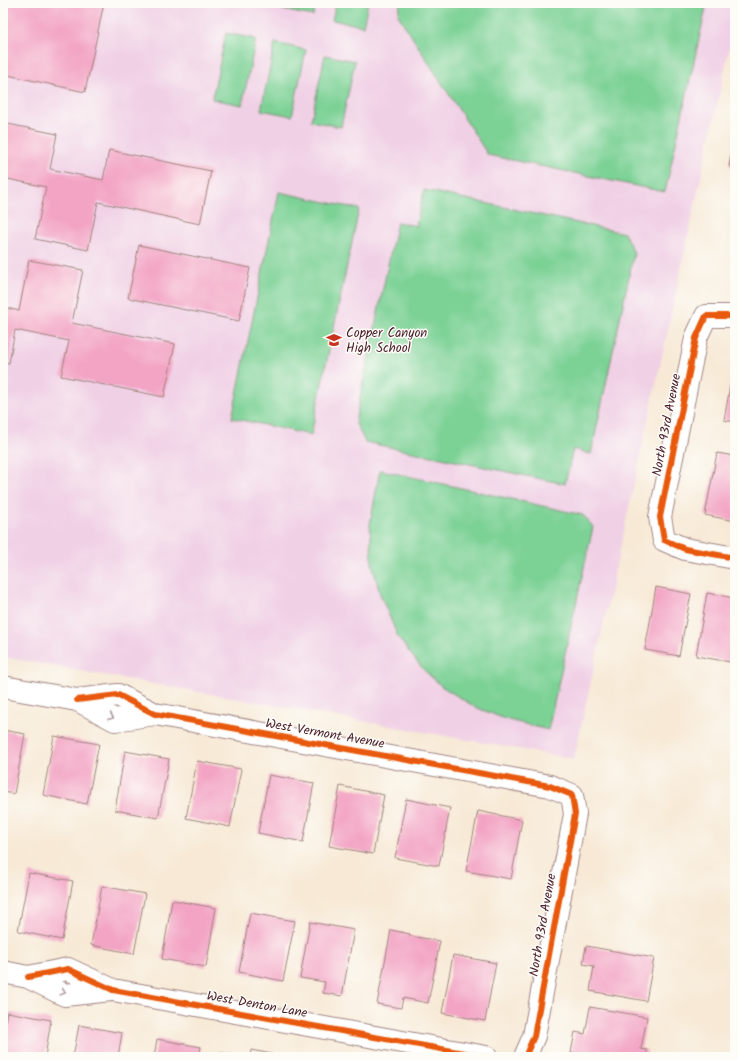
<svg xmlns="http://www.w3.org/2000/svg" width="738" height="1060" font-family="Kalam,sans-serif">
<style>
.built{fill:#f0d0e5}
.green{fill:#7cd195;stroke:#637860}
.building{fill:#f3a4c4}
.lines{fill:none;stroke-linecap:round;stroke-linejoin:round}
.minor-casing{stroke:#a08480;stroke-width:24}
.minor{stroke:#fff;stroke-width:22}
.cycleway-casing{stroke:#fdfcf7;stroke-width:8}
.cycleway{stroke:#e8590c;stroke-width:6}
.oneway{stroke:#ae9aa0}
.labels{text-anchor:middle;dominant-baseline:central;stroke-width:3;stroke-linejoin:round;paint-order:stroke}
.poi-label{font-size:13px;fill:#4a1f2b;stroke:#fdfcf7;text-anchor:start}
.street-label{font-size:13px;fill:#4a1f2b;stroke:#fdfcf7}
</style>
<rect width="100%" height="100%" fill="#fdfcf7"/>
<filter id="ink" filterUnits="userSpaceOnUse"><feTurbulence type="fractalNoise" baseFrequency=".025" numOctaves="2"/><feDisplacementMap in="SourceGraphic" scale="8" xChannelSelector="R" yChannelSelector="G"/><feConvolveMatrix kernelMatrix="1 2 1 2 8 2 1 2 1" color-interpolation-filters="sRGB"/></filter>
<filter id="wash" filterUnits="userSpaceOnUse"><feTurbulence type="fractalNoise" baseFrequency=".012" numOctaves="4" result="noise"/><feDisplacementMap in="SourceGraphic" scale="16" xChannelSelector="R" yChannelSelector="G"/><feGaussianBlur stdDeviation="0.9" result="paint"/><feColorMatrix in="noise" values="0 0 0 0 0 0 0 0 0 0 0 0 0 0 0 0 0 1.4 0 .05"/><feComposite in="paint" operator="in"/></filter>
<g filter="url(#wash)">
<rect width="100%" height="100%" fill="#f7e9d5"/>
<path class="built" d="M3,3H735V22L574,759L3,657Z"/>
<path class="green" d="M284,3H316L313,16L283,10Z
M336,3H368L363,26L332,20Z
M400,3H707L665,192L488,155L398,15Z
M226,33L256,39L242,105L212,99Z
M275,43L306,50L292,116L261,110Z
M325,55L355,61L341,127L311,121Z
M424,190L624,233L634,253L591,454L573,449L565,484L365,442L355,422L397,222L416,226Z
M279,192L359,209L311,435L232,418Z
M380,470L583,515L593,527L548,730L505,719L475,707L441,686L423,669L410,653L398,637L380,594L372,563L370,524Z"/>
<g id="blocks">
<path class="building" d="M3,3H104L85,92L3,74Z
M3,123L57,134L50,169L103,180L109,150L211,171L200,224L98,202L88,250L35,239L46,187L3,178Z
M734,139H735V167L729,166Z
M139,245L250,268L239,321L128,298Z
M29,260L83,270L72,323L175,344L164,397L61,376L69,341L15,330L9,363L3,362V307L19,311Z
M734,364H735V422L724,420Z
M717,453L735,456V521L705,515Z
M656,587L691,594L679,656L645,650Z
M707,593L735,598V636L730,662L696,656Z
M3,730L25,734L14,794L3,792Z
M54,736L99,744L87,804L43,795Z
M125,751L169,759L158,818L115,810Z
M197,761L241,769L230,827L186,818Z
M269,775L314,783L303,842L258,833Z
M340,786L384,795L373,854L329,846Z
M406,799L450,808L439,866L395,858Z
M478,811L522,820L511,879L466,871Z
M29,873L73,881L62,940L18,931Z
M102,886L145,894L134,954L91,945Z
M172,900L216,908L206,967L162,959Z
M250,913L295,921L283,981L239,972Z
M310,922L354,930L342,996L323,993L325,982L300,978Z
M391,930L410,934V936L440,941L428,1003L403,998L401,1008L377,1004Z
M586,946L654,958L646,1001L590,991L594,966L583,964Z
M453,955L496,963L485,1021L442,1013Z
M590,1007L647,1017L641,1049L647,1050L646,1057H591L571,1053L575,1032L585,1034Z
M7,1012L51,1020L45,1057H3V1033Z
M79,1025L122,1033L118,1057H73Z
M157,1039L201,1047L199,1057H154Z
M251,1050L272,1054V1057H250Z
M219,1052L240,1056V1057H218Z"/>
</g>
</g>
<g filter="url(#ink)">
<use href="#blocks" fill-opacity="0" stroke="#a08480" stroke-width="1"/>
<g class="lines">
<g class="minor-casing">
<path id="minor" d="M735,317L729,316H706L696,338L660,517L664,540L685,549L735,558
M3,687L77,700L115,720L155,714
M77,700L118,695L155,714L550,786L572,795L575,814L534,1036L525,1057
M3,972L28,977L65,995L111,990
M28,977L68,969L113,990L486,1057"/>
</g>
<use href="#minor" class="minor"/>
<g class="cycleway-casing">
<path id="cycleway" d="M735,317L729,316H706L696,338L660,517L664,540L685,549L735,558
M77,700L118,695L155,714L550,786L572,795L575,814L534,1036L525,1057
M28,977L68,969L113,990L486,1057"/>
</g>
<use href="#cycleway" class="cycleway"/>
</g>
<defs><path id="oneway-chevron" d="M-2-3.5L2.5 0L-2 3.5" fill="none" stroke-width="1.6" stroke-linecap="round" stroke-linejoin="round"/></defs>
<g class="oneway">
<use href="#oneway-chevron" transform="translate(111 717) rotate(22)"/>
<use href="#oneway-chevron" transform="translate(63 992) rotate(15)"/>
</g>
</g>
<defs>
<g id="school-bare" transform="scale(1.2)"><path d="M0-5L7-2L0 1L-7-2ZM-4 1L0 2.5L4 1V4Q0 6-4 4Z" fill="#c8321e" stroke="#fdfcf7" stroke-width="2.5" paint-order="stroke"/></g>
</defs>
<g fill-rule="evenodd">
<use href="#school-bare" x="334" y="340"/>
</g>
<g class="labels">
<g class="poi-label">
<text x="346" y="333">Copper Canyon<tspan x="346" dy="15">High School</tspan></text>
</g>
<g class="street-label">
<text transform="translate(667 425) rotate(-79)">North 93rd Avenue</text>
<text transform="translate(325 734) rotate(10)">West Vermont Avenue</text>
<text transform="translate(543 925) rotate(-80)">North 93rd Avenue</text>
<text transform="translate(257 1005) rotate(10)">West Denton Lane</text>
</g>
</g>
<rect width="738" height="1060" fill="none" stroke="#fdfcf7" stroke-width="16"/>
</svg>
